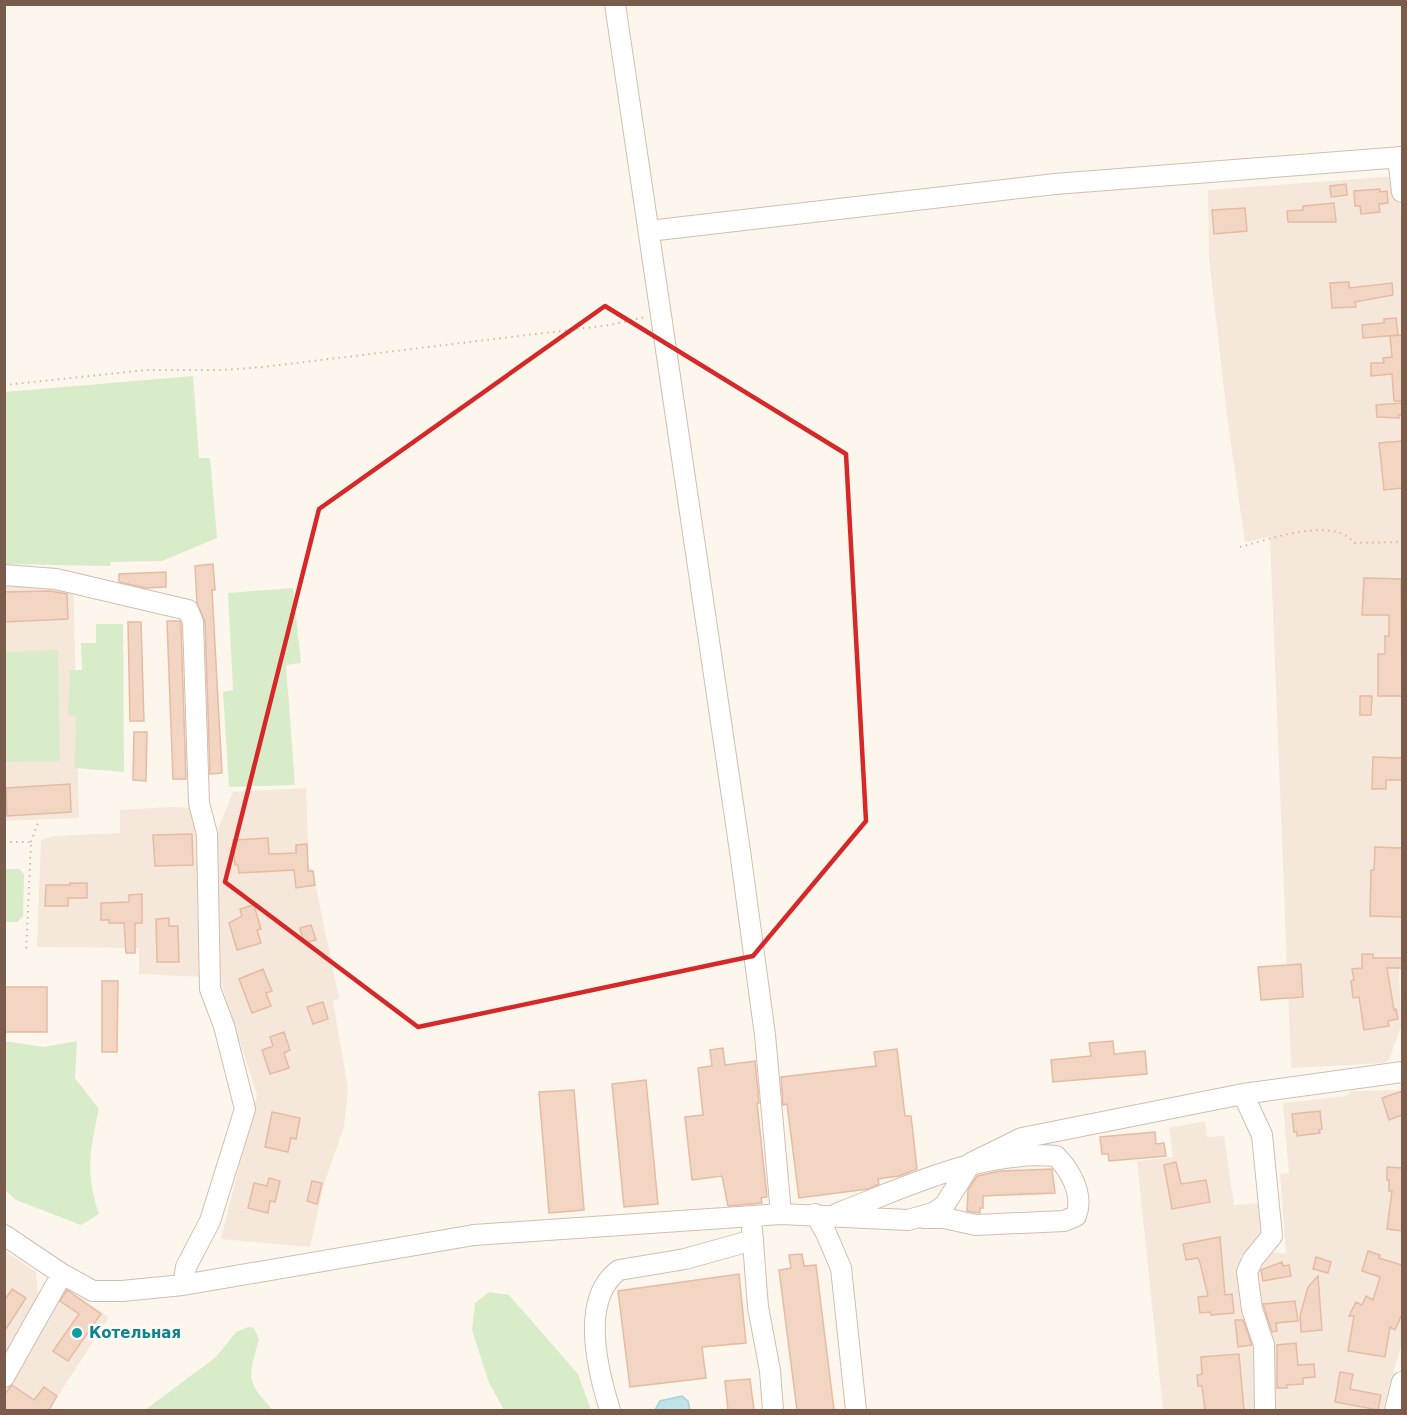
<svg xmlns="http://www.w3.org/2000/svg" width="1407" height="1415" font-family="'DejaVu Sans',sans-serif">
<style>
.residential{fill:#f5e8da}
.green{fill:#d8ecc9}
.water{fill:#bfe3e8;stroke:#a5d3da;stroke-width:1.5}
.building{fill:#f3d5c3;stroke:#e6bba3;stroke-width:1.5}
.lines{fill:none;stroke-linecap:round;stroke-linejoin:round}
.minor-casing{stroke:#d1beb0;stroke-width:22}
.path{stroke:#d9b8a5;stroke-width:2;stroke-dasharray:1.5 4.5;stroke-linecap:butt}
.minor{stroke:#fff;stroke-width:20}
.marked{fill:none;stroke:#d62828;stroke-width:4.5;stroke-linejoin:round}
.culture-dot{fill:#0f9aa8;stroke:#fffaf3;stroke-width:2}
.labels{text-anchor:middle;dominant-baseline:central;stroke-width:5;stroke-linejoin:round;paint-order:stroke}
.culture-label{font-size:15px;font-weight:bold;fill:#0d838f;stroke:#fffaf3;text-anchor:start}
</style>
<rect width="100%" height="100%" fill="#fdf6ec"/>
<path class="residential" d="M1397,176L1402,226V969L1399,970L1401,1026L1389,1060L1384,1063L1291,1068L1270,537L1245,542L1227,416L1209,258L1208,190Z
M73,574L79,818L5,821V578Z
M306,788L309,868H312L339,998L333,1001L348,1088L344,1127L324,1184L310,1247L221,1239L257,1095L217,971L215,837L233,792Z
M171,807L194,808L198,817L202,977L139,974V948L37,947L41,840L54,836L120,833V810Z
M1402,1090V1342L1383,1410H1272L1265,1332L1252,1270L1267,1251L1286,1254L1280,1174L1289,1173L1283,1103L1346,1096L1351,1091Z
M1205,1121L1207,1137L1224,1136L1234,1205L1261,1203L1265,1239L1241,1256L1248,1319L1255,1332L1256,1410H1163L1137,1161L1173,1157L1169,1128Z
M5,1251L36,1272L39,1304L5,1356Z
M63,1286L109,1317L49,1410H5V1388Z"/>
<path class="green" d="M193,376L199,458H210L217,538L162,561L111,562L110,566L5,564V392Z
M293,588L301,663L286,665L295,785L229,787L223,692L233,690L228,593Z
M96,624H123L124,772L75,768L76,716L68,715L70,670H82L81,643H96Z
M58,650L60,761L5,762V652Z
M5,869H19L24,874L23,916L17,922H5Z
M4,1041L44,1047L77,1041L75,1078L99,1109C90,1150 85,1174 99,1214L81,1225L16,1200L5,1190Z
M489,1292L509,1295L578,1374L591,1410H504L489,1383L472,1330L475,1303Z
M248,1327L254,1328L259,1339C249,1377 244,1379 273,1410H145L216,1357L236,1332Z"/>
<path class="water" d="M682,1396L688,1401L690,1410H655L660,1401Z"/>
<path class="building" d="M1346,184L1347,195L1331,197L1330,186Z
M1380,189V192L1387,191L1388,203L1379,204L1380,212L1361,214L1360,206H1355L1354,191Z
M1334,203L1336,222H1288L1287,211L1303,210V206Z
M1245,208L1247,231L1214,234L1212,210Z
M1349,282V288L1392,283L1393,295L1355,302L1356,307L1332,308L1330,283Z
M1396,318L1398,335L1363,338L1362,325L1384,323V319Z
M1402,335V401H1394L1392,374L1371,376V363H1384L1383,358L1392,357L1390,336Z
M1402,403V415H1399V418L1377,417L1376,405Z
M1402,441V488L1384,490L1379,443Z
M213,564L215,590H212L222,773L210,774L205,622L197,603L195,566Z
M166,572V587L146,588L119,582V574Z
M1364,578L1401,579L1402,696H1378V654H1385V636H1389V615H1362Z
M50,591L67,594L68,619L5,622L4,592Z
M167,621H180L181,625L186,779H173Z
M128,622H141L144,721H130Z
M1360,696H1372L1371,715H1360Z
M134,732H147L146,781L133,780Z
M1373,757L1402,758V780H1386V789H1372Z
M70,784L71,812L7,816L6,788Z
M192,834L193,865L155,866L153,835Z
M268,838L269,854L296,853V845L307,844L308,871H313L315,885L296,888L294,870L239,873L238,865H235L233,840Z
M1375,847L1402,848V917L1370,916L1371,870H1374Z
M70,883H87V898H68V906H45L46,885H70Z
M142,894V923H135V953H126L124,923H109V920H101V903L129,902V895Z
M254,905L261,929L257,930L261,943L237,950L229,923L242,916L240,909Z
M169,918V926H178L179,962H157L156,919Z
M311,925L316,940L304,943L300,928Z
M1362,954H1373V958H1402V968H1387L1394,1010L1396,1009L1398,1019L1388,1021L1389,1026L1364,1030L1359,997L1353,998L1351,981L1354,980L1352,969L1362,968Z
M1301,964L1303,997L1261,1000L1258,967Z
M263,969L272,991L266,993L271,1006L252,1013L239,979Z
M102,981H118L117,1052H102Z
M4,987H47V1032H4Z
M323,1002L328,1019L313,1024L307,1007Z
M284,1032L290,1050L284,1053L289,1068L270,1074L262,1050L273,1046L270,1037Z
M1113,1041L1114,1054L1145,1051L1147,1074L1053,1082L1051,1060L1091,1056L1089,1043Z
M723,1048L725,1065L755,1061L759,1103H757L767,1197L761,1198L762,1203L728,1206L722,1176L692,1180L685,1117L703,1115L698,1068L712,1066L710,1050Z
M897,1049L905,1116H911L917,1169L899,1176L878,1179L879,1184L868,1189L799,1198L787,1104L783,1105L781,1077L876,1066L874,1052Z
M646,1080L658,1204L624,1207L612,1084Z
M574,1090L584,1210L549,1213L539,1092Z
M1402,1091V1115L1389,1120L1382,1098Z
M1320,1111L1322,1129L1319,1130L1320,1133L1297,1136V1132H1294L1292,1114Z
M272,1112L300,1118L296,1139L291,1138L288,1152L265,1147Z
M1155,1132L1156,1144L1164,1143L1166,1156L1109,1161L1108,1154H1102L1100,1137Z
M1176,1162L1181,1184L1206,1180L1210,1202L1172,1209L1164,1165Z
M1387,1167L1402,1168V1231L1387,1229L1392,1191H1389V1180H1387Z
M1052,1169L1055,1193L983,1196V1208H980V1213L967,1211L968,1190L977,1176L1000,1171Z
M269,1178L280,1181L275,1202L270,1201L268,1213L248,1208L254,1183L267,1186Z
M312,1181L322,1183L317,1204L307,1201Z
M1220,1237L1225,1295L1232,1294L1234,1313L1211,1315L1210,1312L1200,1313L1198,1297L1208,1296L1200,1263L1198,1258L1186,1260L1183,1244Z
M1368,1251L1380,1255L1379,1258L1402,1265V1314L1395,1330L1390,1327L1385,1357L1348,1351L1354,1316H1349L1356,1302L1362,1305L1366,1296L1373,1300L1380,1277L1362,1271Z
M802,1254L804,1266L816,1265L834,1410H797L779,1270L791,1268L789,1255Z
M1316,1257L1331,1262L1328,1273L1313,1269Z
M1282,1262L1283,1266L1289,1265L1291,1276L1263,1281L1261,1270Z
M739,1274L746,1343L702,1347L706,1378L630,1387L618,1291Z
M1318,1276L1322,1330L1301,1332L1300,1316L1308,1287Z
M12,1289L26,1298L4,1332V1301Z
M67,1290L101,1314L68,1361L53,1351L79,1314L60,1301Z
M1295,1301L1298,1321L1276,1323L1277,1331L1272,1332L1263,1304Z
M1235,1320H1243L1252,1345L1238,1347Z
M1296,1343L1298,1365L1314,1364L1315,1377L1303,1378V1384L1287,1385V1388H1277V1345Z
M1239,1354L1244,1410H1205L1202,1386H1198L1197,1375L1202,1374L1201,1357Z
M1340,1372L1353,1374L1350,1389L1381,1395L1378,1410L1335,1402Z
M750,1379L754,1410H728L725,1381Z
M12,1385L34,1400L44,1387L57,1396L49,1410H4V1395Z"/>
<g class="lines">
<g class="minor-casing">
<path id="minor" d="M615,4L740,851L765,1035L781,1214
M1398,157L1402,192
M649,231L1055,184L1402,157
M4,575L56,579L188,610L193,622L199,803L207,834L210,989L224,1026L245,1109L210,1221L186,1267L183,1285
M1243,1094L1262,1135L1272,1236L1253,1259L1247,1272L1252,1309L1264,1345L1265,1410
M838,1213C907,1187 980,1150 1056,1156C1071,1171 1084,1195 1076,1216L1064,1221L976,1225L944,1218H923
M815,1214L826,1233L841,1268L856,1410
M752,1229L758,1307L770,1371L773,1410
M4,1235L62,1274L93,1291H122L183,1285L474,1235L781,1214L908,1220L933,1213L944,1206L971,1163L1022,1138L1243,1094L1402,1072
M4,1377L62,1274
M610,1410C598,1372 579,1299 619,1270L685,1259L753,1240
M1395,1410L1402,1382"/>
</g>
<path class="path" d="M4,385L147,370H223L263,367L610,325L645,317
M1240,547C1268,540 1333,515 1354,543L1402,542
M4,842H31L26,953
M31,842L39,820"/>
<use href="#minor" class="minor"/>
</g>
<path class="marked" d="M605,306L846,454L866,821L753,956L418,1027L225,882L319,509Z"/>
<circle class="culture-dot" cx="77" cy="1333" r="6"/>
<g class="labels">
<g class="culture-label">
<text x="89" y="1333">Котельная</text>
</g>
</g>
<rect width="1407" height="1415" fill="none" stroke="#7a5c4d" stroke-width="12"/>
</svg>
